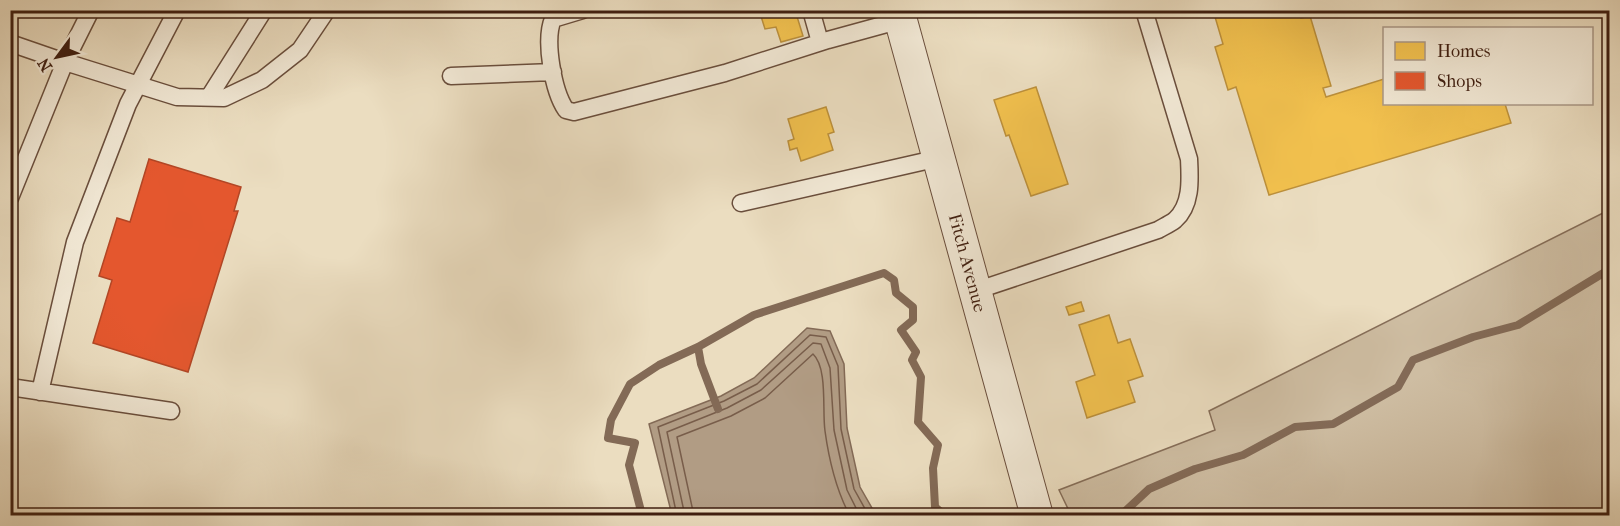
<svg xmlns="http://www.w3.org/2000/svg" width="1620" height="526" font-family="'IM FELL French Canon',serif">
<style>
.green{fill:#cebda2;stroke:#866e59;stroke-width:1.5}
.water{fill:#b19c84;stroke:#836a56;stroke-width:1.5}
.homes{fill:#f2c14e;stroke:#bc903b;stroke-width:1.5}
.shops{fill:#e4572e;stroke:#b24625;stroke-width:1.5}
.lines{fill:none;stroke-linecap:round;stroke-linejoin:round}
.shore{stroke:#785d4a;stroke-width:1.5}
.stream{stroke:#836a56;stroke-width:8}
.service-casing{stroke:#6a4e3c;stroke-width:19}
.minor-casing{stroke:#6a4e3c;stroke-width:34}
.service{stroke:#f2e9d6;stroke-width:16}
.minor{stroke:#f2e9d6;stroke-width:32}
.labels{text-anchor:middle;dominant-baseline:central;stroke-width:6;stroke-linejoin:round;paint-order:stroke}
.street-label{font-size:18px;fill:#3f1e10;stroke:#f2e9d6}
</style>
<rect width="100%" height="100%" fill="#ebddc0"/>
<filter id="stains"><feTurbulence type="fractalNoise" baseFrequency=".00333" numOctaves="4"/><feColorMatrix values="0 0 0 0 .2 0 0 0 0 .09 0 0 0 0 .02 0 0 0 .5 -.17"/></filter>
<radialGradient id="worn" r=".72"><stop offset=".6" stop-color="#630" stop-opacity="0"/><stop offset="1" stop-color="#630" stop-opacity=".3"/></radialGradient>
<path class="green" d="M1609,210V515H1071L1059,490L1215,430L1209,411Z"/>
<path class="water" d="M807,328L830,331L844,364L847,428L860,487L876,515H672L649,424L721,396L754,378Z"/>
<path class="homes" d="M759,10H795L803,36L781,42L776,27L765,29Z
M1213,10H1299L1301,18L1310,16L1331,86L1323,88L1326,97L1384,79V104H1505L1511,123L1269,195L1236,87L1228,90L1215,47L1223,44Z
M1036,87L1068,184L1031,196L1009,135L1006,136L994,100Z
M826,107L834,132L828,134L833,150L801,161L797,148L790,150L788,141L794,139L788,119Z
M1081,302L1084,311L1069,315L1066,307Z
M1109,315L1118,343L1130,339L1143,376L1128,381L1135,402L1087,418L1076,382L1095,375L1079,325Z"/>
<path class="shops" d="M149,159L241,187L234,211H238L188,372L93,343L112,280L99,276L117,218L130,222Z"/>
<g class="lines">
<path class="shore" d="M677,516L658,427L724,401L757,384L810,335L826,337L838,366L841,429L854,489L869,516
M685,516L667,432L727,408L761,390L813,343L821,344L830,368L834,430L847,490L860,516
M694,516L677,437L731,416L765,398L813,354C828,368 822,411 825,431C829,460 836,490 850,516"/>
<path class="stream" d="M698,347L701,364L718,409
M641,511L629,465L635,443L608,438L611,420L630,384L659,365L698,347L754,315L884,273L894,280L896,293L913,307V320L901,330L916,352L912,360L921,377L918,422L938,445L933,468L935,507L946,516
M1120,516L1149,489L1195,469L1243,455L1295,427L1333,424L1398,387L1413,360L1473,337L1518,325L1610,269"/>
<g class="service-casing">
<path id="service" d="M583,10L553,19C544,40 553,91 566,110L574,112L725,73L828,40L901,20
M811,10L820,42
M10,43L65,62L91,10
M451,76L553,72
M209,97L264,10
M10,198L65,62L177,97L224,98L262,80L300,50L327,10
M741,203L939,158
M975,291L1158,230C1163,227 1170,224 1175,220C1192,205 1190,179 1189,159L1144,10
M10,387L171,411
M40,392L75,242L128,104L177,10"/>
</g>
<g class="minor-casing">
<path id="minor" d="M898,10L1037,516"/>
</g>
<use href="#service" class="service"/>
<use href="#minor" class="minor"/>
</g>
<g class="labels">
<g class="street-label">
<text transform="translate(967 263) rotate(75)">Fitch Avenue</text>
</g>
</g>
<rect width="1620" height="526" fill="none" stroke="#ebddc0" stroke-width="36"/>
<rect x="12" y="12" width="1596" height="502" fill="none" stroke="#3f1e10" stroke-width="3"/>
<rect x="18" y="18" width="1584" height="490" fill="none" stroke="#3f1e10" stroke-width="1.5"/>
<rect x="1383" y="27" width="210" height="78" fill="#f2e9d6" stroke="#aa9887" stroke-width="1.5"/>
<rect x="1395" y="42" width="30" height="18" fill="#f2c14e" stroke="#aa9887" stroke-width="1.5"/>
<text x="1437" y="57" font-size="18" fill="#3f1e10">Homes</text>
<rect x="1395" y="72" width="30" height="18" fill="#e4572e" stroke="#aa9887" stroke-width="1.5"/>
<text x="1437" y="87" font-size="18" fill="#3f1e10">Shops</text>
<g transform="translate(57 57) rotate(237)" stroke="#f2e9d6" stroke-width="4.5" paint-order="stroke">
<path d="M0-4.5L10 22L0 15L-10 22Z" fill="#3f1e10"/>
<text y="-9" font-size="16" font-weight="bold" text-anchor="middle" fill="#3f1e10">N</text>
</g>
<rect width="100%" height="100%" filter="url(#stains)"/>
<rect width="100%" height="100%" fill="url(#worn)"/>
</svg>
